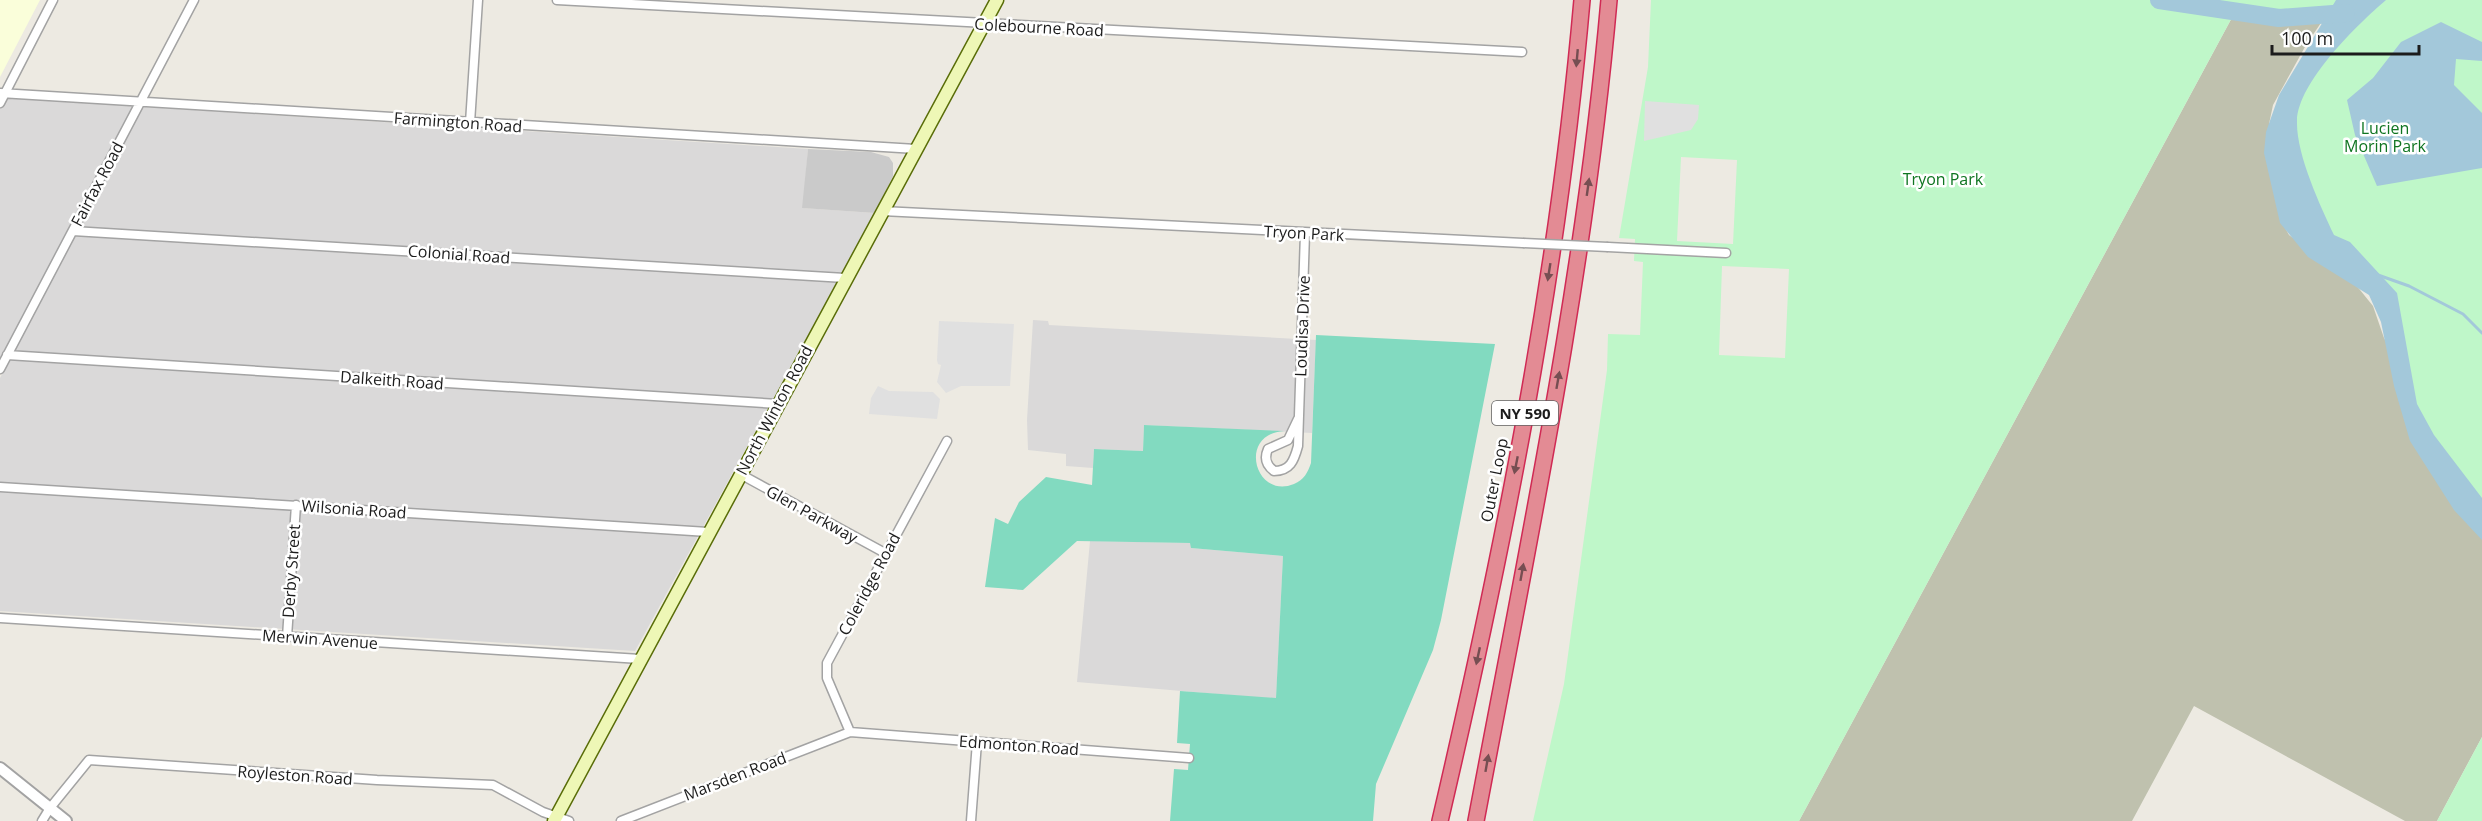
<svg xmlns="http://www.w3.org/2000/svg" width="2482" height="821" font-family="'Open Sans',sans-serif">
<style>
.residential{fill:#dad9d9}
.education{fill:#fafeda}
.religious{fill:#cacaca}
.construction{fill:#bfc1ae}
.park{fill:#bff7c9;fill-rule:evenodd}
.pitch{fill:#82dac0}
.parking{fill:#e0e0e0}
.water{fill:#a3c8da}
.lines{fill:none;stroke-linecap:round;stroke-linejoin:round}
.stream{stroke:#a3c8da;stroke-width:3}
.river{stroke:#a3c8da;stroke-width:18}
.minor-casing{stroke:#a3a3a3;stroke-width:11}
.tertiary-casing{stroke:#a3a3a3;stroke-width:14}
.secondary-casing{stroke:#596d08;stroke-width:15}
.motorway-casing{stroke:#d02a54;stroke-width:18}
.minor{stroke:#fff;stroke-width:8}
.tertiary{stroke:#fff;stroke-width:10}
.secondary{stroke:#eef7b6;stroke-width:12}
.motorway{stroke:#e38b94;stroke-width:15}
.minor-bridge-casing{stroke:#a3a3a3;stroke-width:11;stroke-linecap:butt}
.minor-bridge{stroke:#fff;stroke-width:8}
.oneway{fill:#764e52}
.labels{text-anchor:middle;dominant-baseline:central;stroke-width:5;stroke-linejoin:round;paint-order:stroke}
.shield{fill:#fff;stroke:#606060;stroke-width:1.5}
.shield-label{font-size:15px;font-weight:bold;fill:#1c1c1c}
.street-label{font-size:16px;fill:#1c1c1c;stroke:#fff}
.park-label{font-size:16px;fill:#0f7521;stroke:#fff}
</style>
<rect width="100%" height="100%" fill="#edeae2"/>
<path class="residential" d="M0,93L140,102L0,368Z
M145,107L808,149L803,208L875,213L635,651L0,611V378L141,110Z
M1033,320L1048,321L1049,325L1316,340L1312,433L1144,425L1143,451L1094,449L1093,468L1066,466V454L1028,450L1027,420Z
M1090,541L1191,543V548L1283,556L1276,699L1077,682Z"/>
<path class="education" d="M0,0H40L0,77Z"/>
<path class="religious" d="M808,149L871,152L889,157L893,163V176L875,213L802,208Z"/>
<path class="construction" d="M2329,11L2306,45L2273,105L2269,124L2282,222L2289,235L2356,285L2373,306L2384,338L2482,517V737L2437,821H2405L2194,706L2132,821H1799L2235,12Z"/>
<path class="park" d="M1651,0H2482V517L2419,427L2399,332L2298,204L2294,97L2346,11L2235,12L1799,821H1533L1564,684L1607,370L1608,334L1640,335L1643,262L1634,261L1635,239L1619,238L1648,67ZM1681,157L1737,160L1733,244L1677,241ZM1722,266L1789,269L1785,358L1719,355Z
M2482,737V821H2437Z"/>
<path class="pitch" d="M1316,335L1495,344L1441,620L1433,650L1376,784L1373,821H1170L1174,769L1188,770L1190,744L1177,743L1180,691L1276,698L1283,556L1191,548L1190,543L1077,541L1023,590L985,587L995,518L1008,524L1019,502L1046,477L1092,485L1094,449L1143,451L1144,425L1284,431C1237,434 1255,500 1294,484C1304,480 1308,472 1311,463Z"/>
<path class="parking" d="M1645,101L1699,105L1698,119L1691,130L1644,141Z
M939,321L1014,324L1010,386H961L946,393L937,382L941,365L938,364L937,360Z
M878,386L889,391L933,392L940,399L937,419L869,414L871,398Z"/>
<path class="water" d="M2336,0H2386C2357,25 2298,82 2297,121C2296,154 2320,205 2334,235L2350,242L2397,293L2417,404L2434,435L2482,498V540L2454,510L2410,441L2394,386L2381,322L2369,295L2308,257L2280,223L2264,153L2266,132L2279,95Z
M2441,22L2482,42V61L2456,59L2454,85L2482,113V168L2377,186L2355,135L2347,100L2373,78L2401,42Z"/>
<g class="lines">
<path class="stream" d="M2378,275L2409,286L2463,314L2482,333"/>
<path class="river" d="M2159,0L2279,18L2346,13"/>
<g class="minor-casing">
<path id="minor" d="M557,0L1522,52
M0,93L916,149
M0,103L53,0
M470,123L478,0
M882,211L1523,243
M73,231L845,278
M1608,247L1726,253
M7,355L778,404
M0,369L194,0
M1298,419L1288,440L1268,449C1264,458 1266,465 1274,471C1290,471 1294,461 1298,446L1305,233
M740,474L885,553
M0,487L708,532
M0,618L640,659
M287,637L296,505
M850,732L827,678V663L947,441
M42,821L50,808L89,760L377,780L493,785L543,812L569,821
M621,821L850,732L1189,758
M971,821L977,742"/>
</g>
<g class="tertiary-casing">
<path id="tertiary" d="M0,768L66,821"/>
</g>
<g class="secondary-casing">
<path id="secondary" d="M554,821L997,0"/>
</g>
<g class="motorway-casing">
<path id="motorway" d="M1440,821C1503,551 1558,277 1582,0
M1476,821C1527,549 1585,276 1609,0"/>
</g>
<use href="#minor" class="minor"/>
<use href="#tertiary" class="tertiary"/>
<use href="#secondary" class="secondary"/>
<use href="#motorway" class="motorway"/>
<g class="minor-bridge-casing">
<path id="minor-bridge" d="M1523,243L1608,247"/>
</g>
<use href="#minor-bridge" class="minor-bridge"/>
</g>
<defs><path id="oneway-solid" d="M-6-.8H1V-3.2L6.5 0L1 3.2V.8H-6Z" transform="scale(1.5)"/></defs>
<g class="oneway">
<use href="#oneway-solid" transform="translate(1577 58) rotate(95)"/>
<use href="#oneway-solid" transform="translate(1588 187) rotate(-82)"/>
<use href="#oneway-solid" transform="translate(1549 272) rotate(99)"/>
<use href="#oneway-solid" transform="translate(1558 380) rotate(-80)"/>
<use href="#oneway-solid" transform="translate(1516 465) rotate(101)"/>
<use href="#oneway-solid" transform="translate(1522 572) rotate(-80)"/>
<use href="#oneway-solid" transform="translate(1478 656) rotate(102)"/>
<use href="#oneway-solid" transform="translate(1487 763) rotate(-80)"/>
</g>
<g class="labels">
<rect class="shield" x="1492" y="401" width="66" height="24" rx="4.5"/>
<g class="shield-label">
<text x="1525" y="413">NY 590</text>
</g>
<g class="street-label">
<text transform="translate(1039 27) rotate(3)">Colebourne Road</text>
<text transform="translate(458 122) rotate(4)">Farmington Road</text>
<text transform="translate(97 184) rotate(-62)">Fairfax Road</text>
<text transform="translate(1304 233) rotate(3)">Tryon Park</text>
<text transform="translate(459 254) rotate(4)">Colonial Road</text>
<text transform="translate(1302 326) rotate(-88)">Loudisa Drive</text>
<text transform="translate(392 380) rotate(4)">Dalkeith Road</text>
<text transform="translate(774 410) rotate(-62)">North Winton Road</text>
<text transform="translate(1494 480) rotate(-79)">Outer Loop</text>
<text transform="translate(354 509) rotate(4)">Wilsonia Road</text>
<text transform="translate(812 514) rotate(29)">Glen Parkway</text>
<text transform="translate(291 571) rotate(-86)">Derby Street</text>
<text transform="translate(869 584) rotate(-62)">Coleridge Road</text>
<text transform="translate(320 639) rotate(4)">Merwin Avenue</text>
<text transform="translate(1019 745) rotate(4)">Edmonton Road</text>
<text transform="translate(295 775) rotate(4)">Royleston Road</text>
<text transform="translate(735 776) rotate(-21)">Marsden Road</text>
</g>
<g class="park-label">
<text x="2385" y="128">Lucien<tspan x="2385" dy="18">Morin Park</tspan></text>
<text x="1943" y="179">Tryon Park</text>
</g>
</g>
<path d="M2272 45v9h147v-9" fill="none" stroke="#1c1c1c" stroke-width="3"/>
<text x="2281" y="45" font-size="18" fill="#1c1c1c" stroke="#ffffff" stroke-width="4.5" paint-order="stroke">100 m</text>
</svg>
